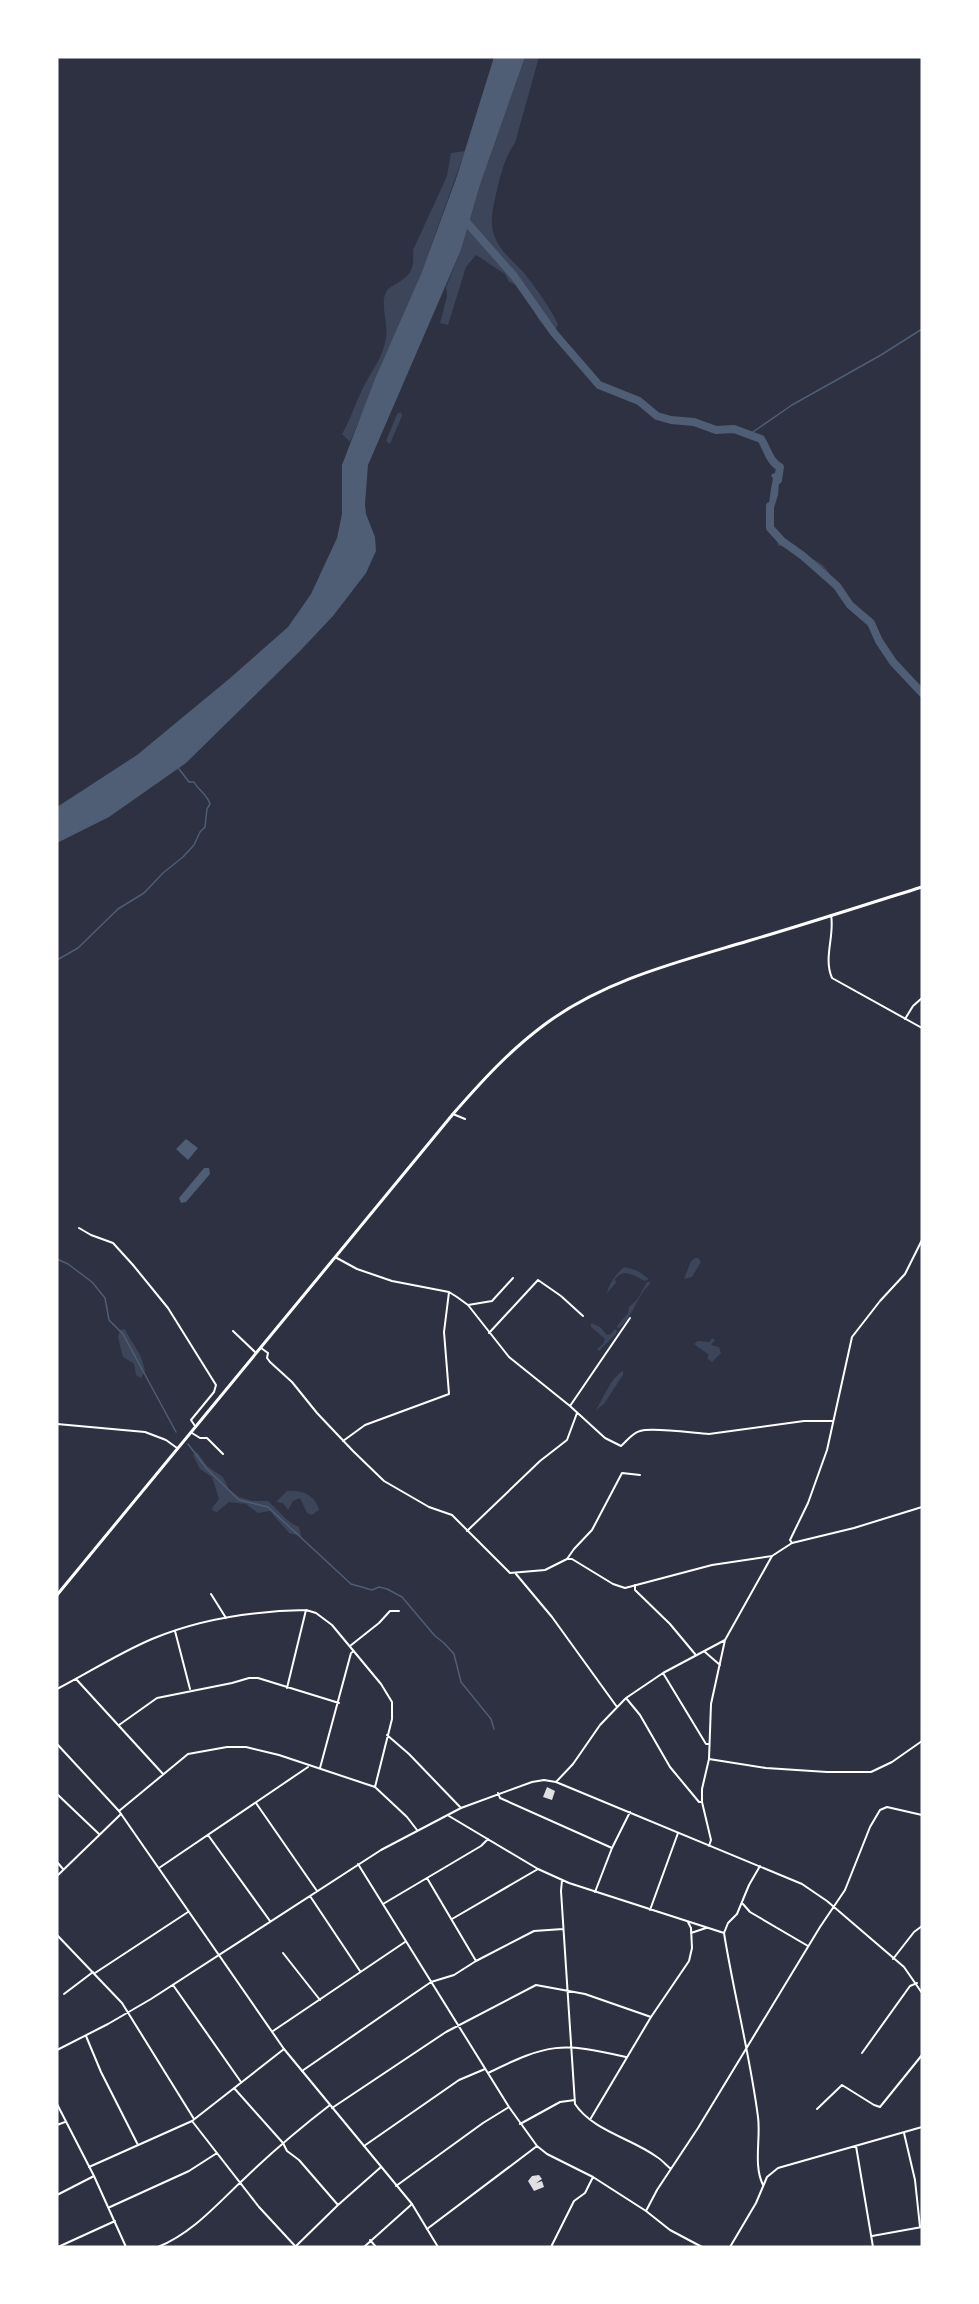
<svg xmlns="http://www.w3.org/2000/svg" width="979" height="2304" font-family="'Source Sans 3',sans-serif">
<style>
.green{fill:#3c4559}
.water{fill:#4f5d75}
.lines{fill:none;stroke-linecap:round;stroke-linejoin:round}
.stream{stroke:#4f5d75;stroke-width:1.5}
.river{stroke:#4f5d75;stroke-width:8}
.building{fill:#e0e0e3}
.minor{stroke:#fff;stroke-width:2}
.tertiary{stroke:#fff;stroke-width:2}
.primary{stroke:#fff;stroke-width:3}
</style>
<rect width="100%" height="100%" fill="#2d3142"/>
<path class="green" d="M525,57H539L515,143C505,157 501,173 497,190C494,204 489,220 494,235C500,252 514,261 525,274C537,290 549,306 558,324L554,333C528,321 537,291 509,282L505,274L476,255L466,267L448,325L440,323L447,296L446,287L461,250L480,185Z
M465,151L421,274L350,442L342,434C351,419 355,403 363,388C371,371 383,358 386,338C389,323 378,301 388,289C390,287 393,286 396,284C412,274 414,269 413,250L447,176L451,153Z
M401,412L402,416L390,444L386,441L397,414Z
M775,533C783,536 787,543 793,548C805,557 830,562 831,580H828C818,564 800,559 787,546H778Z
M695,1258H698L701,1262L692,1277L684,1279L691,1261Z
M625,1267L638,1271L649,1279L645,1281C633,1275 624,1268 615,1279L616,1283L607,1293C609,1283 618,1271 625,1267Z
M647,1282H650V1284C637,1295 633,1318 618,1329L617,1326L628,1313L629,1307L637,1300Z
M591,1323L600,1327L607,1335L611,1334L615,1329L617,1330L616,1334L599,1351L597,1349L603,1344L605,1339L591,1327Z
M125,1329C132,1345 142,1352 145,1371L141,1378L136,1375L134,1364L123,1357L118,1337L120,1330Z
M712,1338L715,1340L711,1345L719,1347L721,1353L712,1362L707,1358L709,1355L694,1344L698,1341L710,1342Z
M623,1371V1375L604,1404L596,1410C603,1399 611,1377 623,1371Z
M197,1452L207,1466L223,1477L229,1489L239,1497L253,1501H268C279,1510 286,1522 299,1527L301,1536L289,1533L270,1511L258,1513L246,1504L229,1502L217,1512L213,1511L212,1508L219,1499L212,1477L200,1469L193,1455Z
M287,1491C301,1489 316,1495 319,1510L312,1515L307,1513L300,1498L293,1501L288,1510L283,1503L276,1502Z"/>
<path class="water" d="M494,57H525L480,185L461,250L368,465L365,504L366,514L375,537L376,551L366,573L333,616L299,652L186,763L109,817L57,843V807L137,755L229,679L288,627L311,594L337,538L342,514V465L375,379L421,274L457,176Z
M780,470L778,495L772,514L769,515C768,507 771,487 773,479L771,475Z
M186,1139L198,1148L188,1160L176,1149Z
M204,1168H209L210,1174L186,1202L181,1203L179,1198Z"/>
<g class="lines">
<path class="stream" d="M750,434L792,405L881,355L922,329
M57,960L78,948L118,909L144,893L163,873L183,857L194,845L200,832L205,827L207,809L210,804C207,794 199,791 194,782H189L179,769
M57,1259L68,1264L92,1282L105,1298L109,1320L123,1334L176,1432
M188,1444L207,1469L239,1500L268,1507L351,1584L372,1590L379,1587L387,1589L402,1597L435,1636L444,1643L454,1654L461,1682L491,1719L494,1729"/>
<path class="river" d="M462,217L514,276L554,333L599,385L639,401L657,416L671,420L694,422L716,430L734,429L761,439C767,448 770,463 780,467L778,480
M770,506V528L782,541L803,556L837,586L850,605L871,623L879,641L893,662L922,693"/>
</g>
<path class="building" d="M547,1787L555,1791L552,1800L543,1797Z
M539,2175L542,2179L536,2183L542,2181L544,2187L534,2191L528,2181L532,2176Z"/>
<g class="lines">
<path class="minor" d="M905,1019L913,1006L922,998
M453,1114L465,1119
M79,1228L91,1235L113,1243L133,1265L168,1308L216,1385L214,1392L191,1420L195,1426
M335,1257L357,1269L392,1281L449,1292L457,1297L468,1305L509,1357L570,1406L605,1438L621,1446C627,1441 632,1433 640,1431C652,1427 693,1433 709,1434L804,1421H832
M468,1305L492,1301L513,1278
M233,1331L256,1353
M489,1333L538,1280L561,1296L583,1316
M570,1406L630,1318
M57,1424L145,1432L166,1440L177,1448
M192,1433L200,1438H207L223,1454
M343,1441L365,1425L449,1394L444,1332L449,1292
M467,1531L540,1461L567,1440L577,1413
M792,1543L790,1540L808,1503L827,1450L852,1337L880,1301L905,1274L922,1240
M567,1559L574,1549L592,1530L622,1473L640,1475
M516,1574L552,1617L617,1707
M635,1585V1590L670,1624L695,1654
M211,1594L226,1618
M175,1631L190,1689
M350,1646L379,1623L390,1611H399
M705,1652L720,1665
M663,1673L706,1744H708
M76,1679L163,1774
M287,1688L306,1610
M57,1689C88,1673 119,1653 152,1639C199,1619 255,1611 306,1610L316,1613L332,1625L381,1684L392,1702V1719L375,1787
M626,1698L640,1715L670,1767L699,1802H702
M119,1725L157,1698L232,1683L249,1678H258L339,1703
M387,1735L409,1754L461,1808
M709,1759L766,1768L827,1772H871L892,1762L922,1741
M320,1768L351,1653L354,1651
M556,1782L573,1764L600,1725L626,1698L663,1673L725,1640L772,1556
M498,1793L500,1798L612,1848
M57,1794L99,1834
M256,1803L317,1891
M119,1811L188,1754L227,1747H246L279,1755L375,1787L407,1817L417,1830
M449,1816L538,1869L569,1883L724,1933L728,1923L737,1914L749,1885L760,1866
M208,1835L270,1921
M709,1846L711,1840L702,1802V1789L709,1759L711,1704L725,1640
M57,1862L63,1869
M358,1864L509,2107L537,2146L547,2154L593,2177L646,2211L670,2230L702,2247
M159,1868L308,1767
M57,1876L121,1814
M427,1878L476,1961
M562,1880L561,1891L575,2104C593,2131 631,2138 657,2157C662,2160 666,2165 671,2169
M595,1892L612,1848L630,1812
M310,1896L360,1971
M383,1904L481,1846L488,1839
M743,1904L750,1912L808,1946
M650,1910L678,1833
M452,1919L538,1869
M691,1933L706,1928
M724,1933C734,1995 750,2055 758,2117C761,2138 753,2165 763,2185
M57,1935L122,2003L194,2119
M283,1953L320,2000
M893,1959L914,1932L922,1926
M95,1973L188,1912
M173,1985L241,2082
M64,1994L93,1972
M273,2031L405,1942
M86,2036L101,2072L138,2145
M57,2050L108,2024L151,1999L381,1850L461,1808L532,1782L544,1780L556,1782L802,1884L827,1901L904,1967L922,1993
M862,2053L910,1986L917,1983
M302,2071L431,1982L454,1975L476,1961L534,1931L563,1929
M488,2073C549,2043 561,2042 626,2057
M234,2088L283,2143L287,2151L299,2160L338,2205
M57,2104L94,2176L126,2247
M332,2108L446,2032L536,1985L585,1994L651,2017
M817,2109L842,2085L874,2105L880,2107L922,2055
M591,2118L651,2017L689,1961L692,1948L691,1928L688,1922
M192,2121L259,2207L296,2247
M520,2124L560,2102L575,2100
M57,2125L65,2122
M904,2133L915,2180L920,2227
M364,2146L459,2080L485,2069
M856,2146L873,2247
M89,2167L192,2121L284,2049
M396,2186L483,2123L509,2107
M57,2195L94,2176
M110,2207L189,2171L217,2153
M646,2211L657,2190L698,2128L820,1927L845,1890L870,1827L880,1810L887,1807L922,1815
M427,2229L537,2146
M872,2236L922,2227
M370,2240L376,2247
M58,2247L115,2221
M158,2247C193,2233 218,2203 245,2178C272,2152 300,2128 330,2105
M295,2247L338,2205L381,2167
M364,2247L412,2204
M551,2247L574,2201L585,2193L593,2177
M730,2247L756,2203L767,2177L778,2168L922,2127"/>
<path class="tertiary" d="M831,915C835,935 823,958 832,978L922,1028
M261,1348L268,1353L267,1358L270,1362L292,1382L317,1413L353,1451L384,1481L429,1507L452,1515L510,1573L545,1570L567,1559H572L613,1584L625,1588L712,1565L772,1556L792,1543L854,1528L922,1507
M57,1744L119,1811L284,2049L412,2204L438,2247"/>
<path class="primary" d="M57,1595L453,1114C481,1082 509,1051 544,1025C604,980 678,962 748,941C806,924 864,905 922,887"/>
</g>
<rect width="979" height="2304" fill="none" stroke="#ffffff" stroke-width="117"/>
</svg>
